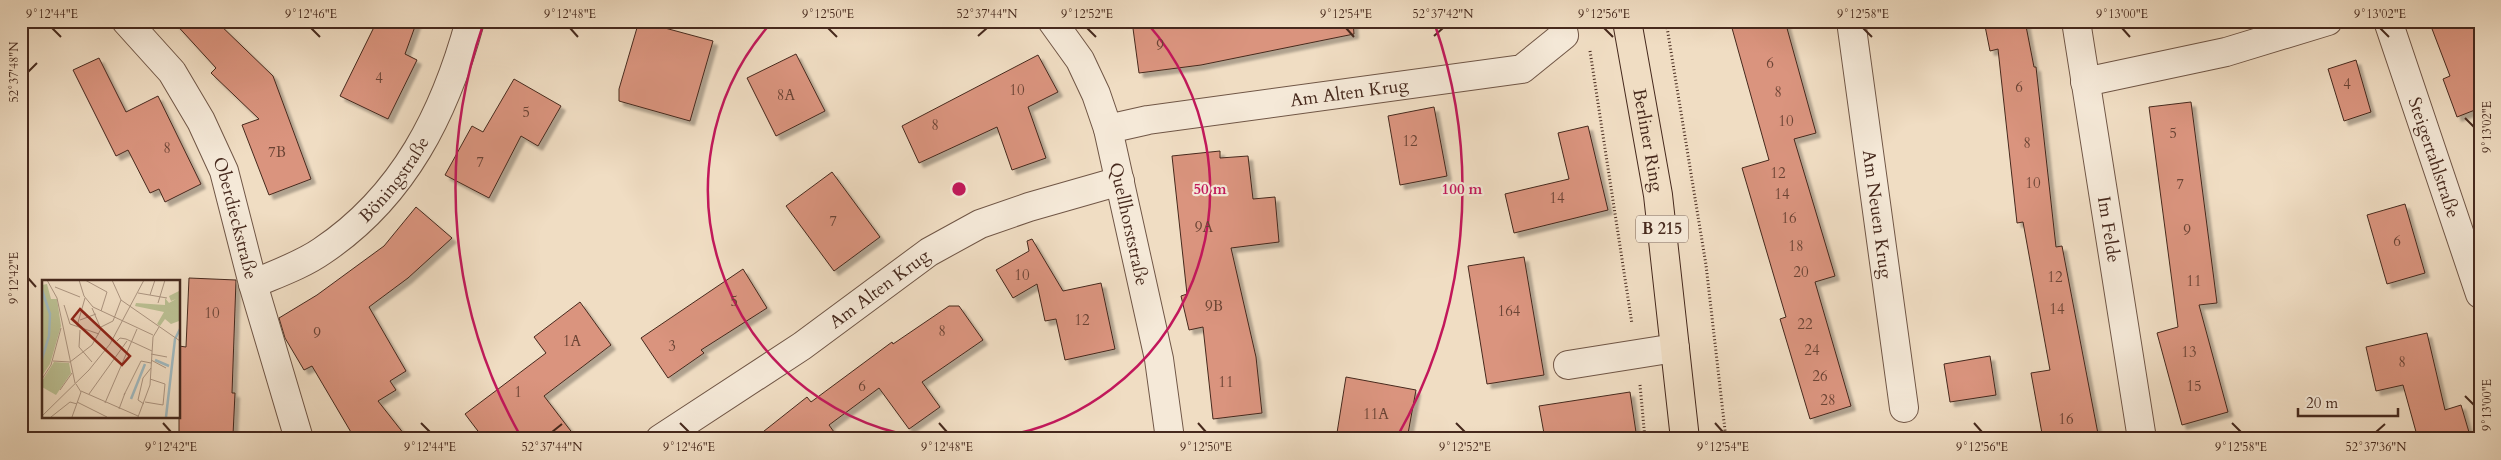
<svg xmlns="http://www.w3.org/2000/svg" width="2501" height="460" font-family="Cardo,serif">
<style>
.building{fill:#da947e;stroke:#46291d;filter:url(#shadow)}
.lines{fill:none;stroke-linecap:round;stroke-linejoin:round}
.minor-casing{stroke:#705646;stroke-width:30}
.major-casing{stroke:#46291d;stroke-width:30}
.path{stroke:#46291d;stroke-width:3;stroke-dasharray:1 2.5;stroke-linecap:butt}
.minor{stroke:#f5e9d8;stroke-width:28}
.major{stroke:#f0ddc3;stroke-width:28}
.ticks{fill:none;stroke:#46291d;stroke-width:2}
.ring{fill:none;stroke:#c2185b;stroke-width:2.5}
.labels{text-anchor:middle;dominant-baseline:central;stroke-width:4.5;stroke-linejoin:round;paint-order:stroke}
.number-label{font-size:15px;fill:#6b4435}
.shield{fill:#f5e9d8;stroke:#7a6355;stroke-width:1}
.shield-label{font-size:16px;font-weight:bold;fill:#46291d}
.street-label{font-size:18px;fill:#46291d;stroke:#f5e9d8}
.inset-river{fill:none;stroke:#a0b9bf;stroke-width:2.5}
.inset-road{fill:none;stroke:#ac9581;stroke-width:1}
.view{fill:#8f2418;fill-opacity:0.15;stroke:#8f2418;stroke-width:2.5}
.inset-edge{fill:none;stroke:#46291d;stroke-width:2.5}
.centre{fill:#c2185b;stroke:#f5e9d8;stroke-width:2.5}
.ring-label{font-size:15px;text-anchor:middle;font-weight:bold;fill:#c2185b;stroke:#f5e9d8;stroke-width:4.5;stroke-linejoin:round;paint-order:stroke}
.neatline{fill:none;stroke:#46291d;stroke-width:2}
.ticks-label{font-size:12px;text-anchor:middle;fill:#46291d}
</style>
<defs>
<filter id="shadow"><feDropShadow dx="4.5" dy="4.5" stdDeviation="1" flood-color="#0004"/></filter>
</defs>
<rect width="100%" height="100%" fill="#f0ddc3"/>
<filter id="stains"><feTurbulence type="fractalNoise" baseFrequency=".004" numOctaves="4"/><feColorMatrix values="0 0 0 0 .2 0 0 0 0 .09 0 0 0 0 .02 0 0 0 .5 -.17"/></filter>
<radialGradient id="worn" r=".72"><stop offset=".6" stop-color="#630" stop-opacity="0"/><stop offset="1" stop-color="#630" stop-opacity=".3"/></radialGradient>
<path class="building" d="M173,21H216L273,76L311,179L269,195L242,125L259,119L211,73L216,68Z
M377,21H417L405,54L417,60L388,119L340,96Z
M639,21L713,41L690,121L619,101V89Z
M1132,21H1353L1354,34L1201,65L1139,73Z
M1730,21H1785L1816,133L1794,139L1835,276L1815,282L1851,406L1810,419L1780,319L1786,317L1742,168L1769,160Z
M1984,21H2025L2034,67H2036L2056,247L2062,246L2099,439H2043L2031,373L2050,370L2023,222L2017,223L1998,49L1990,51Z
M2429,21H2480V108L2457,117L2443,79L2450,76Z
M796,54L825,111L776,136L747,78Z
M1038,55L1058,92L1028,107L1046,158L1012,170L997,127L919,163L902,126Z
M99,58L126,112L158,96L201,184L165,202L159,189L150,193L128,150L116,156L73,70Z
M2356,60L2371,112L2344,121L2328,69Z
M514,79L561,106L538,146L521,136L489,198L445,175L472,126L483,132Z
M2191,102L2217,303L2199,305L2228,412L2182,425L2157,333L2178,327L2149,107Z
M1434,107L1447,176L1400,185L1388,116Z
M1588,126L1608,210L1514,233L1505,194L1569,179L1558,133Z
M1220,151V158L1248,156L1253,199L1275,197L1279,242L1231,248L1256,357L1262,413L1213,419L1203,327L1189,330L1181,296L1187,294L1172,156Z
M832,172L880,237L834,271L786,206Z
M2405,204L2425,273L2387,284L2367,215Z
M416,207L452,238L408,278L369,307L406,371L390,381L396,390L378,401L408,439H355L312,366L304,370L285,338L279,318L317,295L384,246Z
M1032,239L1063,291L1101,283L1115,349L1065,360L1056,319L1045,321L1037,284L1013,298L996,270L1029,251L1027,241Z
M1524,257L1544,375L1487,384L1468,266Z
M743,269L767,308L701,350L704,353L668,378L641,338Z
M189,278L236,280L232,393H235L233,435L179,433V346L186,347Z
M580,302L611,345L544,396L577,439H484L465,414L546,353L534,337Z
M949,306H959L983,340L922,382L940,407L909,429L879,388L829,425L839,439H754L807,397L811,402L892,342L893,344Z
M2427,333L2445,410L2461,405L2471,439H2418L2403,385L2376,391L2366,347Z
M1990,356L1996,395L1950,402L1944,364Z
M1346,377L1416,390L1407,439H1336Z
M1630,392L1637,439H1545L1539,406Z"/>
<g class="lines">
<g class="minor-casing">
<g id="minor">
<path id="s1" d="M126,21L172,72L201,121L224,171L253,284L299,439"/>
<path id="s2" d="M1052,21L1080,60L1096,94L1108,129L1159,359L1170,439"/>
<path id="s3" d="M1851,21L1904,408"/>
<path id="s4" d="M2076,21L2142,439"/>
<path id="s5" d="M2388,21L2480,294"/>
<path d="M2085,82L2226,52L2328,21"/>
<path id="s6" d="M1108,129L1148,120L1522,69L1564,35L1561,21"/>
<path id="s7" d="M253,284C276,274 302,265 322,251C404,196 445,113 470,21"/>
<path d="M1568,365L1675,348"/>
<path id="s8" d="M660,439L802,346L929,252L980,224L1029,207L1120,181"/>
</g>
</g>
<g class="major-casing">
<g id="major">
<path id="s9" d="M1627,21L1658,195L1685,439"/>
</g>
</g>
<path class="path" d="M1666,21L1706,265L1726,439
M1590,51L1632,324
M1640,385L1645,439"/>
<use href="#minor" class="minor"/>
<use href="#major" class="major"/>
</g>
<path class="ticks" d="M52,28L61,37M311,28L320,37M570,28L578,37M828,28L837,37M1087,28L1096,37M1346,28L1354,37M1604,28L1613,37M1863,28L1872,37M2122,28L2130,37M2380,28L2389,37M978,36L987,28M1434,36L1443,28M28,72L37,63M2465,118L2474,127M28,278L36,287M2465,396L2474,405M163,423L171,432M421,423L430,432M680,423L689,432M939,423L947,432M1198,423L1206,432M1456,423L1465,432M1715,423L1723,432M1974,423L1982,432M2232,423L2241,432M552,432L562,424M2376,432L2385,424"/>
<g class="ring">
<path d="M933 439A251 251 0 0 1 771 23M1147 23A251 251 0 0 1 985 439"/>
<path d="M521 437A503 503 0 0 1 483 25M1435 25A503 503 0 0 1 1397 437"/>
</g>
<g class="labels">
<g class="number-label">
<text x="1160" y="45">9</text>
<text x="1770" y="63">6</text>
<text x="379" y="78">4</text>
<text x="2347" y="84">4</text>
<text x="2019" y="87">6</text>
<text x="1017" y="90">10</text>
<text x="1778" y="92">8</text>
<text x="786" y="95">8A</text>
<text x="526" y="112">5</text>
<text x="1786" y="121">10</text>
<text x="935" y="125">8</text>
<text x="2173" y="133">5</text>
<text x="1410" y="141">12</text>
<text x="2027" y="143">8</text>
<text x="167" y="148">8</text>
<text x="277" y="152">7B</text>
<text x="480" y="162">7</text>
<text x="1778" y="173">12</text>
<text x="2033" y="183">10</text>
<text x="2180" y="184">7</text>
<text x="1782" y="194">14</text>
<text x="1557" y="198">14</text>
<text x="1789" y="218">16</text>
<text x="833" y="221">7</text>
<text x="1204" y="227">9A</text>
<text x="2187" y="230">9</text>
<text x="2397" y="241">6</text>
<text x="1796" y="246">18</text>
<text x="1801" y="272">20</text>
<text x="1022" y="275">10</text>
<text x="2055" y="277">12</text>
<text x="2194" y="281">11</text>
<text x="734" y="301">5</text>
<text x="1214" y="306">9B</text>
<text x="2057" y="309">14</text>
<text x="1509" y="311">164</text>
<text x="212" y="313">10</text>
<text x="1082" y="320">12</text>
<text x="1805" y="324">22</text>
<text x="942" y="331">8</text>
<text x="317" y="333">9</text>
<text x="572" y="341">1A</text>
<text x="672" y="346">3</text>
<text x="1812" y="350">24</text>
<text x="2189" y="352">13</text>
<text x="2402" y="362">8</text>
<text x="1820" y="376">26</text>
<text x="1226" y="382">11</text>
<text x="862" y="386">6</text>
<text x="2194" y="386">15</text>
<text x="518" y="392">1</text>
<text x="1828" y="400">28</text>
<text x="1376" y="414">11A</text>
<text x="2066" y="419">16</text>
</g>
<rect class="shield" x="1636" y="215.5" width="52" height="27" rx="4"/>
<g class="shield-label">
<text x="1662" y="229">B 215</text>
</g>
<g class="street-label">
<text stroke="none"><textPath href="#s6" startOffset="244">Am Alten Krug</textPath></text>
<text stroke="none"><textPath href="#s9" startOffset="121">Berliner Ring</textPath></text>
<text stroke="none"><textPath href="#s5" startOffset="144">Steigertahlstraße</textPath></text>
<text stroke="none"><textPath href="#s7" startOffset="179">Böningstraße</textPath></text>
<text stroke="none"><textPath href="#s3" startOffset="195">Am Neuen Krug</textPath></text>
<text stroke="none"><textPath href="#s1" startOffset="229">Oberdieckstraße</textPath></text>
<text stroke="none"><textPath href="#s2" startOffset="220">Quellhorststraße</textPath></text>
<text stroke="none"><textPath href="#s4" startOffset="211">Im Felde</textPath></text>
<text stroke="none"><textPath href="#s8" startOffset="266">Am Alten Krug</textPath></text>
</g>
</g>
<g transform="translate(42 280)">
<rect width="138" height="138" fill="#f0ddc3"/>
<path d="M5,4L9,19H15L19,46L8,84L0,96V5ZM137,11V46V41L129,44L123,39L118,46L115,44L122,32L93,26L94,23L123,25V18L127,23L134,19L129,21L127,16ZM12,82L27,83L29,93L14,115L0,107V101Z" fill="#bbc093"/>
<path class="inset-river" d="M0,10L8,34L7,56L0,79M113,80L127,86M89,119L103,84M124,137L133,59L138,49"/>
<path class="inset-road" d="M5,0L15,18L33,103M37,0L42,16L51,27L111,55M43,0L65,12L59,31M70,0L79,20L138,61M13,7L38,17M96,13L125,18M108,15L113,0M116,23L123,0M22,25L28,44L57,54M38,40L54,34M35,46L43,18M59,47L71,41L79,20M38,50L37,67L50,82M75,61L78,58L84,59L110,71M109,74L125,77M109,80L124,88M11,81L28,82L50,65L59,49L50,28M0,99L9,85L19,48M18,110L30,93M39,111L96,136M47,114L85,61M82,115L99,81L109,83M35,122L65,137M103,122L121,125L123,104L108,99M63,123L95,49M102,124L96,120L101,98L109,88M77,129L83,113M0,136L47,90L68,64L102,0M9,137L28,122L35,124M30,137L39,112L34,104M96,137L108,105L111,57L117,47"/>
<path class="view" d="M38,29L88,76L80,85L30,39Z"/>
<rect width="138" height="138" class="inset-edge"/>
</g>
<circle cx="959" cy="189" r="8" class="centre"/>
<g class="ring-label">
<text x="1210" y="194">50 m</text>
<text x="1462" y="194">100 m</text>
</g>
<rect width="2501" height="460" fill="none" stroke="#f0ddc3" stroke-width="55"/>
<path d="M2298 408v8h100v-8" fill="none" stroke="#46291d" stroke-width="2.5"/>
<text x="2306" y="408" font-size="15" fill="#46291d" stroke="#f5e9d8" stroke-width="4" paint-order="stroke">20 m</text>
<rect x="28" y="28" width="2446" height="404" class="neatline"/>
<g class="ticks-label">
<text x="52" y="18">9°12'44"E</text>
<text x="311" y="18">9°12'46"E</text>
<text x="570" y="18">9°12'48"E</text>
<text x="828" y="18">9°12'50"E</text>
<text x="987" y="18">52°37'44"N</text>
<text x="1087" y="18">9°12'52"E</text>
<text x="1346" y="18">9°12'54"E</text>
<text x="1443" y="18">52°37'42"N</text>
<text x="1604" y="18">9°12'56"E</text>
<text x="1863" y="18">9°12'58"E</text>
<text x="2122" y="18">9°13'00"E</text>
<text x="2380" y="18">9°13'02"E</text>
<text transform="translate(14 72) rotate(-90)" y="4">52°37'48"N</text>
<text transform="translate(2487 127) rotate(-90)" y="4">9°13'02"E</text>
<text transform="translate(14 278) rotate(-90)" y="4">9°12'42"E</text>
<text transform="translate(2487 405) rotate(-90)" y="4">9°13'00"E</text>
<text x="171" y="451">9°12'42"E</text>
<text x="430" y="451">9°12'44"E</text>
<text x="552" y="451">52°37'44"N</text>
<text x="689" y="451">9°12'46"E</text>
<text x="947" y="451">9°12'48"E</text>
<text x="1206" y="451">9°12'50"E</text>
<text x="1465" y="451">9°12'52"E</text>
<text x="1723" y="451">9°12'54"E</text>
<text x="1982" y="451">9°12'56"E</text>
<text x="2241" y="451">9°12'58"E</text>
<text x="2376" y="451">52°37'36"N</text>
</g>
<rect width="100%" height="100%" filter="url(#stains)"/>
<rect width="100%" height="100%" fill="url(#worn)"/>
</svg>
